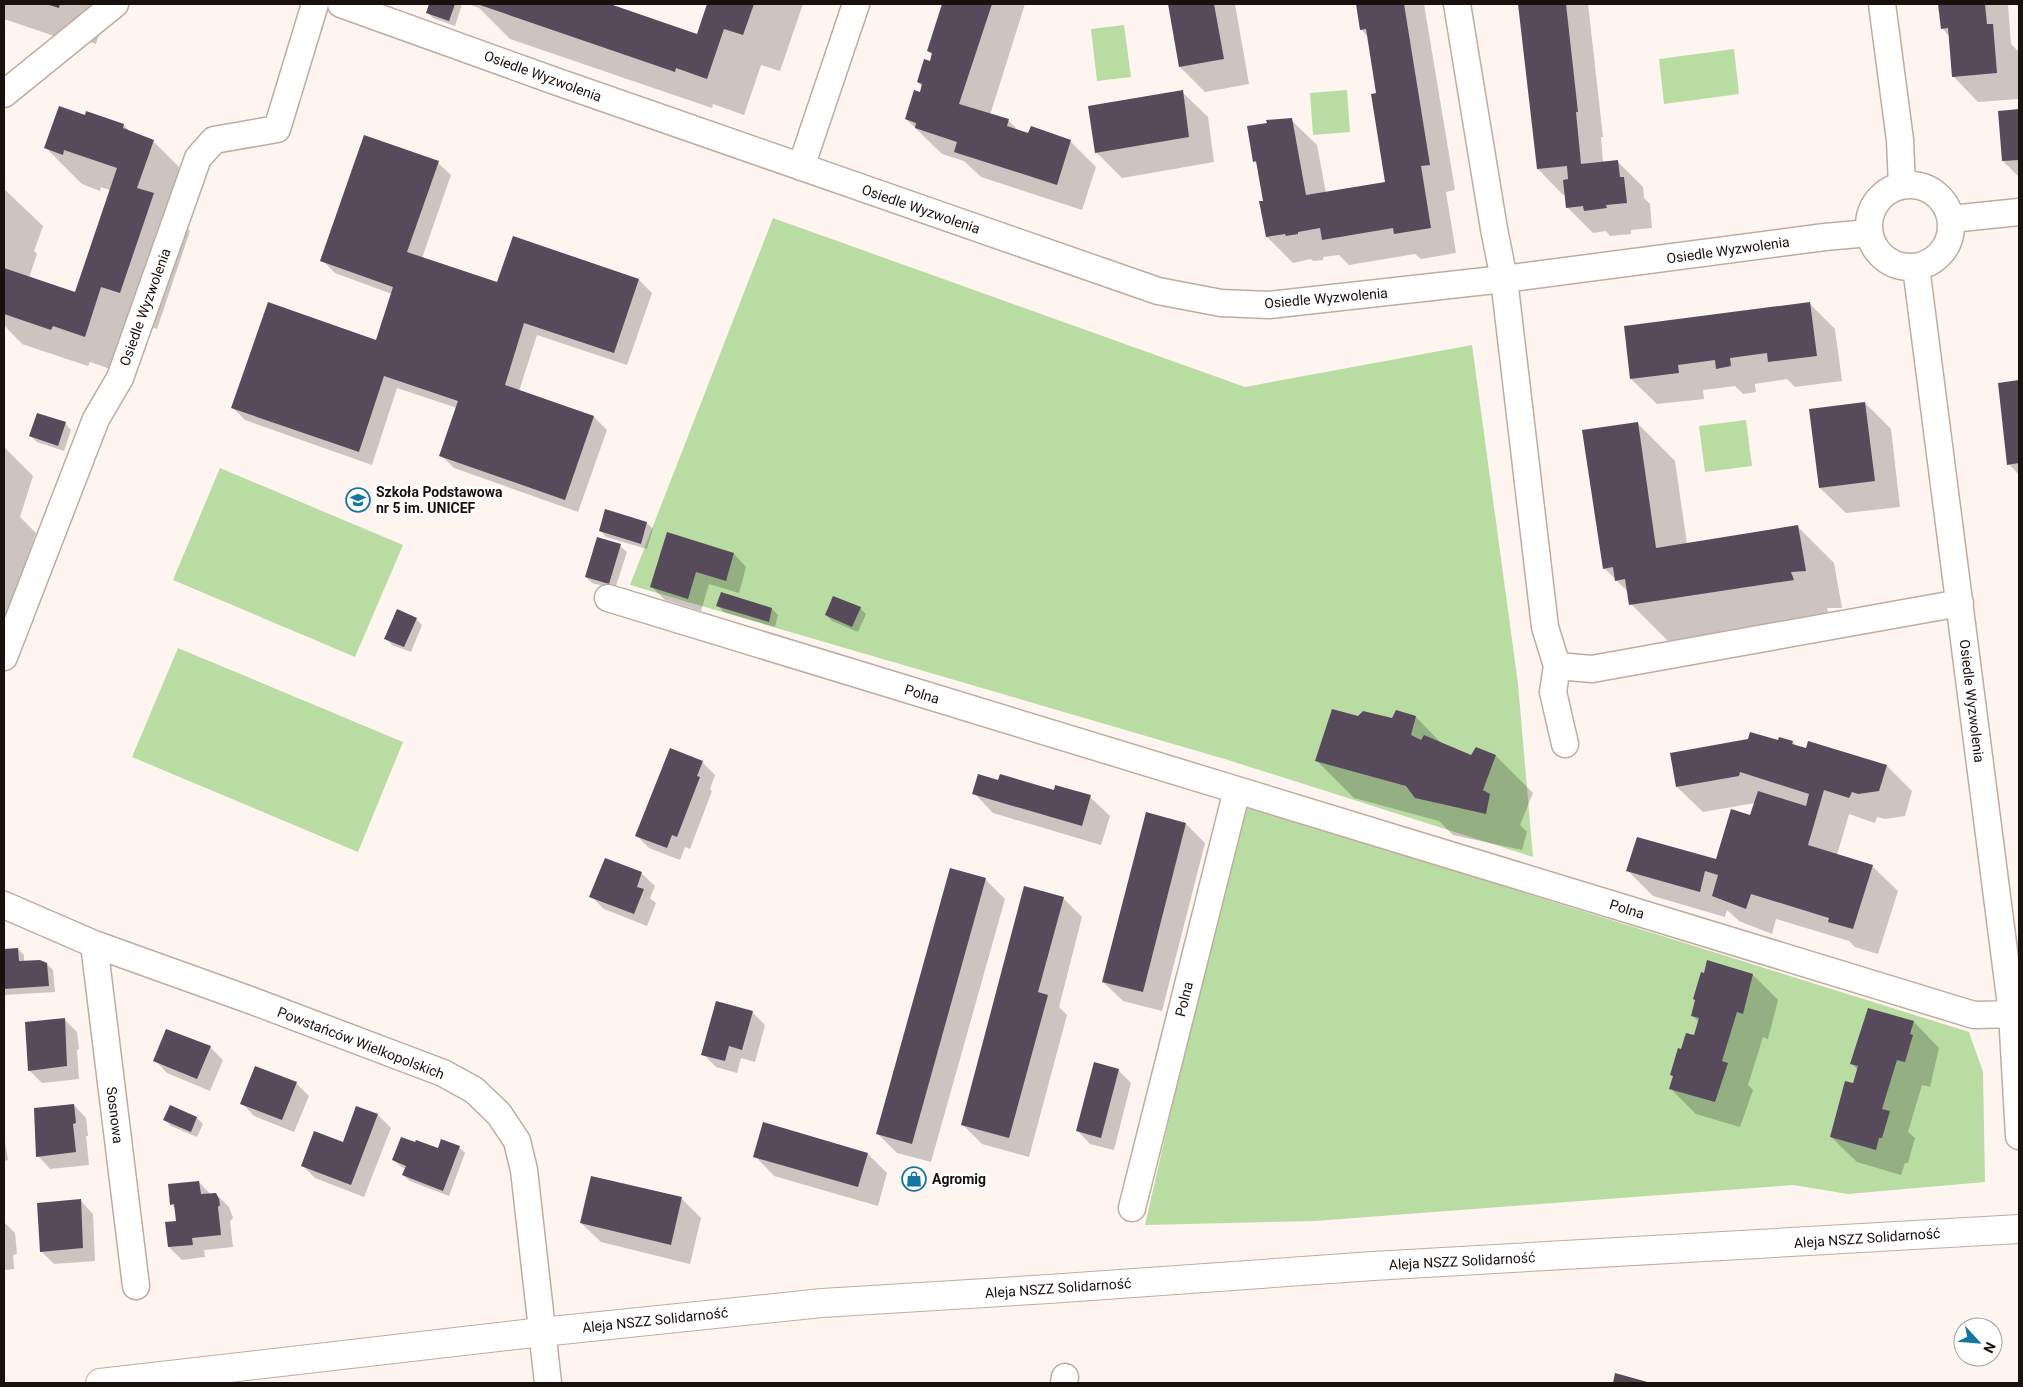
<svg xmlns="http://www.w3.org/2000/svg" width="2023" height="1387" font-family="Roboto,sans-serif">
<style>
.green{fill:#b9dca3}
.shadow{fill:#0003}
.building{fill:#574b5b}
.lines{fill:none;stroke-linecap:round;stroke-linejoin:round}
.minor-casing{stroke:#c1aba0;stroke-width:29}
.tertiary-casing{stroke:#c1aba0;stroke-width:30}
.minor{stroke:#fff;stroke-width:26}
.tertiary{stroke:#fff;stroke-width:28}
.labels{text-anchor:middle;dominant-baseline:central;stroke-width:5;stroke-linejoin:round;paint-order:stroke}
.street-label{font-size:14px;fill:#19110e;stroke:#fff}
.poi-label{font-size:14px;font-weight:bold;fill:#19110e;stroke:#fff;text-anchor:start}
</style>
<rect width="100%" height="100%" fill="#fef5f0"/>
<path class="green" d="M1124,25L1131,77L1097,81L1091,29Z
M1734,49L1739,94L1664,104L1659,59Z
M1347,90L1350,132L1313,135L1310,93Z
M773,218L1245,387L1472,345L1518,684L1533,857L1228,760L630,585Z
M1746,420L1752,466L1705,472L1699,426Z
M220,468L403,545L355,657L173,580Z
M178,648L403,742L358,852L132,757Z
M1241,804L1969,1032L1983,1072L1985,1182L1848,1194L1793,1185L1315,1221L1145,1225Z"/>
<path class="shadow" d="M4,4H109L96,44L64,34L63,39L4,19Z
M430,4H462L455,26L433,18L427,12Z
M468,4H606L698,35L709,4H803L780,71L761,65L744,115L713,104L712,108L510,39L479,8Z
M943,4H1025L990,115L1008,120L1019,131L1070,141L1096,167L1082,210L981,177L964,161L942,154L906,119L923,87L918,82L931,62L933,55L928,51Z
M1169,4H1235L1249,84L1205,92L1180,67Z
M1357,4H1424L1455,190L1446,192L1456,253L1421,259L1415,254L1349,265L1339,255L1323,257V260L1313,261L1311,259L1293,263L1267,237L1265,202L1258,165L1254,161L1291,120L1317,145L1326,193L1387,183L1378,94L1368,37L1361,29Z
M1519,4H1588L1603,137H1601L1603,163L1617,161L1643,187L1644,198L1650,204L1652,228L1631,230V234L1610,236L1606,231L1593,233L1567,207L1566,194L1563,195L1538,169Z
M1940,4H2008L2011,44L2018,51L2019,99L1978,102L1953,76L1949,36L1942,28Z
M1182,92L1208,117L1214,162L1122,178L1096,152Z
M2019,110V177L2003,161L1999,112Z
M86,117L124,125L131,133L153,141L190,178L176,217L190,231L157,329L138,323L122,373L90,362L88,366L22,344L4,325V189L43,226L34,251L37,254L29,278L75,293L110,190L101,187L100,191L82,184L45,147Z
M438,163L451,175L422,258L498,284L514,238L639,280L652,293L627,365L537,335L519,391L594,417L607,430L578,512L454,468L441,455L457,408L397,388L372,465L245,420L232,407L377,342L392,294L335,273L322,260Z
M1809,303L1835,329L1842,381L1795,387L1787,379L1755,384L1756,392L1743,394L1735,386L1703,390L1704,399L1657,404L1631,379Z
M2019,382V475L2009,464L1999,384Z
M1865,403L1891,429L1900,507L1846,513L1820,488Z
M65,423L71,430L64,451L37,442L30,436Z
M1638,424L1675,461L1687,544L1797,526L1834,563L1842,608H1827L1830,617L1668,641L1631,604L1629,593L1604,568Z
M4,447L33,476L20,517L36,533L10,607L4,641Z
M647,523L653,529L647,549L606,537L600,530Z
M620,546L627,552L615,589L592,583L586,577Z
M734,554L746,567L739,593L709,584L701,611L665,600L652,587Z
M718,606L772,609L778,615L775,627L724,612Z
M860,608L866,614L858,632L832,621L826,615Z
M416,619L422,625L411,652L392,645L386,638Z
M1416,717L1442,744L1472,756L1477,748L1496,756L1533,793L1520,825L1527,832L1522,850L1453,835L1439,821L1354,798L1317,761L1359,718L1393,720Z
M1780,739L1793,742L1797,747L1887,766L1912,791L1905,816L1885,819L1877,817L1875,823L1849,814L1837,855L1872,866L1898,891L1878,954L1855,947L1849,941L1776,919L1772,934L1739,921L1727,910L1725,917L1653,896L1627,870L1717,861L1751,817L1755,803L1703,812L1677,787L1779,741Z
M702,762L715,775L710,789L712,791L690,849L685,847L680,860L649,848L637,836Z
M998,782L1090,797L1110,816L1101,845L993,813L974,793Z
M1186,824L1205,843L1162,1011L1123,1001L1103,982Z
M606,860L642,874L655,886L650,898L656,903L647,926L604,909L591,896Z
M985,879L1005,899L931,1162L897,1153L877,1133Z
M1063,898L1082,917L1059,1007L1067,1015L1029,1157L982,1144L962,1124Z
M18,949L24,955V962L47,964L53,970L55,992L4,995V950Z
M1753,975L1778,1000L1768,1039L1763,1037L1748,1085L1753,1090L1740,1127L1696,1114L1670,1088L1682,1050L1695,1037L1699,1022L1692,1015Z
M1869,1009L1914,1022L1939,1048L1930,1087L1922,1085L1908,1132L1915,1138L1908,1163H1905L1901,1175L1857,1162L1831,1137L1854,1085L1858,1070L1851,1063Z
M752,1012L765,1025L755,1062L741,1058L737,1073L716,1067L703,1054Z
M64,1019L77,1032L79,1049L77,1050L79,1079L42,1083L29,1070Z
M210,1047L223,1060L210,1091L167,1073L155,1060Z
M1118,1070L1131,1083L1114,1150L1090,1144L1078,1131Z
M296,1083L309,1096L294,1132L254,1116L242,1103Z
M74,1105L86,1118L88,1136H86L89,1165L50,1169L38,1156Z
M170,1107L197,1118L203,1124L197,1137L171,1126L165,1120Z
M357,1107L378,1115L391,1128L364,1197L315,1178L302,1165L343,1143Z
M4,1137L8,1160L4,1161Z
M459,1147L465,1153L449,1196L410,1181L403,1175L406,1169L400,1166L394,1160L439,1150Z
M868,1154L887,1173L878,1206L774,1176L755,1156Z
M592,1177L682,1199L701,1218L690,1264L601,1242L581,1223Z
M199,1182L211,1195L216,1194L229,1207L233,1218L230,1221L233,1247L204,1250L205,1257L182,1260L169,1247L177,1222L176,1209L171,1204Z
M81,1201L93,1214L95,1261L54,1264L41,1251Z
M4,1222L15,1233L17,1254L13,1255L14,1269L4,1270Z"/>
<path class="building" d="M46,4H60L59,8Z
M429,4H455L449,21L426,13Z
M477,4H610L697,34L707,4H754L743,35L724,29L707,79L676,68L675,72Z
M942,4H992L959,104L1009,119L1007,126L1028,133L1031,126L1071,140L1057,185L954,152L957,142L915,128L916,123L905,119L914,90L920,92L922,84L917,82L924,59L930,61L932,53L927,51Z
M1168,4H1214L1224,59L1179,67Z
M1356,4H1404L1430,165L1421,166L1431,228L1394,234L1393,228L1322,240L1320,228L1298,232V234L1286,236L1285,234L1266,237L1259,201H1263L1256,161L1253,162L1247,126L1267,123L1266,120L1292,118L1306,195L1385,182L1371,94L1376,93L1366,29L1360,30Z
M1518,4H1566L1578,112H1576L1581,164L1618,160L1620,177H1624L1627,203L1606,205L1607,208L1584,211L1583,206L1566,208L1563,180L1568,179L1567,166L1537,169Z
M1938,4H1985L1987,24H1993L1997,73L1952,77L1948,28L1941,29Z
M1183,90L1189,137L1095,153L1088,106Z
M59,106L85,115L86,111L124,124L123,128L154,140L137,188L154,193L120,293L101,287L85,337L53,326L51,330L4,314V268L75,292L117,168L64,150L63,155L44,148Z
M2019,109V160L2002,161L1998,111Z
M364,135L439,161L407,252L497,282L513,236L639,279L614,353L524,323L505,385L594,416L565,500L439,456L458,401L384,376L359,452L231,408L268,302L376,340L393,287L320,261Z
M1810,302L1817,356L1768,362L1767,353L1730,358L1731,366L1716,369L1715,360L1678,365L1679,373L1630,379L1624,326Z
M2019,380V463L2007,465L1998,383Z
M1865,402L1875,481L1819,488L1809,409Z
M37,413L66,422L58,446L29,436Z
M1638,422L1656,548L1798,525L1806,571L1791,572L1794,580L1629,605L1625,579L1615,581L1613,567L1603,569L1582,430Z
M605,509L647,522L641,544L599,531Z
M667,532L734,553L726,581L696,572L688,599L650,587Z
M597,537L621,544L609,584L585,577Z
M721,592L772,608L769,622L716,606Z
M833,596L861,607L852,627L825,615Z
M397,609L417,618L404,647L384,639Z
M1332,709L1358,716L1363,711L1392,718L1396,710L1416,716L1411,735L1421,740L1424,735L1471,755L1476,747L1496,755L1483,790L1490,794L1486,814L1415,798L1406,786L1315,761Z
M1750,732L1778,740L1779,737L1793,741L1792,744L1806,748L1808,741L1887,765L1879,791L1858,794L1852,792L1849,798L1824,790L1808,845L1873,865L1853,929L1828,922L1829,918L1751,894L1746,909L1712,896L1718,875L1705,871L1700,892L1626,871L1637,837L1716,859L1731,809L1750,815L1758,791L1806,806L1809,794L1740,772L1739,776L1676,787L1670,753L1748,739Z
M670,748L703,761L697,776L700,777L677,837L672,835L667,848L635,836Z
M978,774L998,780L1000,774L1054,790L1055,785L1091,795L1082,826L972,794Z
M1146,812L1186,823L1143,992L1102,982Z
M605,858L642,872L637,887L644,889L634,914L589,897Z
M950,868L986,878L912,1144L876,1134Z
M1024,886L1064,897L1038,992L1048,995L1009,1138L961,1125Z
M18,948L19,961L40,960L47,963L49,986L4,989V949Z
M1707,960L1753,974L1743,1014L1737,1012L1722,1061L1728,1063L1715,1102L1669,1089L1673,1076L1670,1075L1678,1048L1681,1049L1686,1033L1694,1035L1699,1018L1691,1016L1695,1000L1693,999L1701,972L1704,973Z
M716,1001L753,1011L742,1050L729,1046L725,1061L701,1055Z
M1868,1008L1914,1021L1910,1034L1913,1035L1905,1062L1897,1060L1882,1109L1890,1111L1882,1138H1879L1876,1150L1830,1137L1845,1081L1853,1083L1858,1066L1850,1064Z
M65,1018L67,1066L28,1071L25,1022Z
M166,1029L211,1046L197,1079L153,1061Z
M1094,1062L1119,1069L1101,1138L1076,1131Z
M255,1066L297,1082L282,1120L240,1104Z
M74,1104L76,1123L73,1124L76,1152L36,1157L34,1108Z
M170,1105L197,1117L191,1132L163,1120Z
M356,1106L378,1114L351,1185L301,1166L314,1131L343,1142Z
M763,1122L868,1153L858,1187L753,1157Z
M401,1137L415,1142L416,1140L438,1148L441,1139L460,1146L443,1191L402,1175L406,1166L392,1160Z
M591,1176L682,1197L671,1245L580,1223Z
M199,1181L201,1194L216,1193L219,1199L220,1205L218,1207L221,1235L192,1238L193,1245L168,1247L165,1222L176,1221L174,1204L170,1205L168,1184Z
M81,1199L83,1248L40,1252L37,1203Z
M1615,1373L1651,1383H1613Z"/>
<g class="lines">
<g class="minor-casing">
<path id="minor" d="M341,4L555,81L1158,291L1221,303L1269,305L1504,279L1825,237L1869,233
M1457,4L1494,229L1504,279L1545,627L1557,666L1592,669L1960,603
M1882,4L1900,140L1902,186
M4,94L115,4
M801,167L856,4
M1869 226a41 41 0 1 1 82 0a41 41 0 1 1-82 0Z
M1951,219L2019,212
M1916,267L2012,1013L2019,1136
M608,598L1237,790
M4,657L96,419L120,378L198,158L214,140L277,129L315,4
M1557,666L1553,692L1565,744
M4,905L94,944L250,1000L443,1073L474,1090L499,1114L517,1141L524,1170L548,1383
M94,944L136,1286
M1132,1208L1237,790L1974,1015L2019,1014
M1064,1383L1065,1377"/>
</g>
<g class="tertiary-casing">
<path id="tertiary" d="M100,1383L542,1332L822,1303L1049,1289L1373,1266L2019,1229"/>
</g>
<use href="#minor" class="minor"/>
<use href="#tertiary" class="tertiary"/>
</g>
<defs>
<g id="school-ring" transform="scale(1.25)"><circle r="9.5" fill="#fff" stroke="#1676a3" stroke-width="1.5"/><path d="M0-5L7-2L0 1L-7-2ZM-4 1L0 2.5L4 1V4Q0 6-4 4Z" fill="#1676a3"/></g>
<g id="shop-ring" transform="scale(1.25)"><circle r="9.5" fill="#fff" stroke="#1676a3" stroke-width="1.5"/><path d="M-5-2.5h2.3a2.7 3.5 0 0 1 5.4 0H5L5.5 6h-11ZM-1.5-2.5h3a1.5 2.3 0 0 0-3 0Z" fill="#1676a3"/></g>
</defs>
<g fill-rule="evenodd">
<use href="#school-ring" x="358" y="500"/>
<use href="#shop-ring" x="914" y="1179"/>
</g>
<g class="labels">
<g class="street-label">
<text transform="translate(543 76) rotate(20)">Osiedle Wyzwolenia</text>
<text transform="translate(921 209) rotate(19)">Osiedle Wyzwolenia</text>
<text transform="translate(1728 250) rotate(-8)">Osiedle Wyzwolenia</text>
<text transform="translate(1326 298) rotate(-5)">Osiedle Wyzwolenia</text>
<text transform="translate(145 307) rotate(-70)">Osiedle Wyzwolenia</text>
<text transform="translate(922 694) rotate(17)">Polna</text>
<text transform="translate(1972 701) rotate(83)">Osiedle Wyzwolenia</text>
<text transform="translate(1627 909) rotate(17)">Polna</text>
<text transform="translate(1184 999) rotate(-76)">Polna</text>
<text transform="translate(361 1043) rotate(21)">Powstańców Wielkopolskich</text>
<text transform="translate(115 1115) rotate(83)">Sosnowa</text>
<text transform="translate(1867 1238) rotate(-4)">Aleja NSZZ Solidarność</text>
<text transform="translate(1462 1261) rotate(-3)">Aleja NSZZ Solidarność</text>
<text transform="translate(1058 1288) rotate(-4)">Aleja NSZZ Solidarność</text>
<text transform="translate(655 1320) rotate(-6)">Aleja NSZZ Solidarność</text>
</g>
<g class="poi-label">
<text x="376" y="492">Szkoła Podstawowa<tspan x="376" dy="16">nr 5 im. UNICEF</tspan></text>
<text x="932" y="1179">Agromig</text>
</g>
</g>
<rect width="2023" height="1387" fill="none" stroke="#19110e" stroke-width="10"/>
<g transform="translate(1978 1342) rotate(116)"><circle r="24" fill="#ffffff" stroke="#a3a09f"/>
<path d="M0-4L9 19L0 12L-9 19Z" fill="#1676a3"/>
<text y="-8" font-size="14" font-weight="bold" text-anchor="middle" fill="#19110e">N</text>
</g>
</svg>
